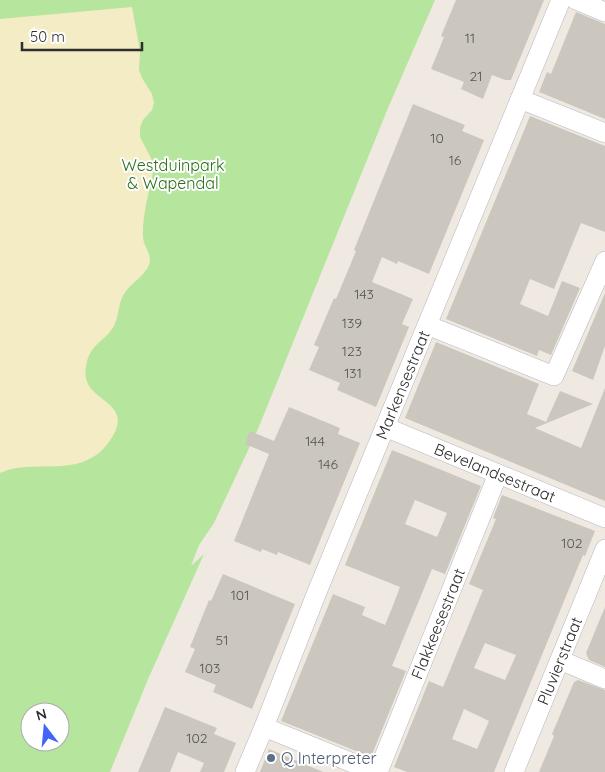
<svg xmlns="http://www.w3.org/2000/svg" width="605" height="772" font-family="Quicksand,sans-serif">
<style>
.green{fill:#b6e59e;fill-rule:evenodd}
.sand{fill:#f3ecc5}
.building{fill:#cbc7bf;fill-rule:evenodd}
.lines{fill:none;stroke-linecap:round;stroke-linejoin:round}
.street-casing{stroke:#b4b7c1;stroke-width:20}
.street{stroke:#fff;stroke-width:19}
.service-dot{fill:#5c6f8a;stroke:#fff;stroke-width:2}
.labels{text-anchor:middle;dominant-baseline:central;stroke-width:4;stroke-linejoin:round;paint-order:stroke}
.number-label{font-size:14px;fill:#555452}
.park-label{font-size:16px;fill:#2c6e1b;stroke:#fff}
.street-label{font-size:16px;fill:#2e2e2e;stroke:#fff}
.service-label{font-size:16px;fill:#4e5e75;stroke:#fff;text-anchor:start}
</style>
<rect width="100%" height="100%" fill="#efe9e1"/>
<path class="green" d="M0,0H435L388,108L258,429L214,523L199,545L191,566L204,554L149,677L110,772H0ZM30,712H60V742H30Z"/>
<path class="sand" d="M132,7L140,51L139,70L142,78L152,94L154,103L152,110L143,120L140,128V137L150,156L153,163V172C149,192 142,217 143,236C143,247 153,254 149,265C145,275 133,282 126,291C117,303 120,314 114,326C105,342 90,343 86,366C79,402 130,398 115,432C111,440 106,447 99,453C68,477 32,458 0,473V19Z"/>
<path class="building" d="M456,0H544L511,80H505L492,75L483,99L461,89L464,82L431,69L444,37L441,36Z
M576,12L605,24V119L539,92L547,72L551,74Z
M413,104L465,125L462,131L484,140L429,274L398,261L397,264L382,257L372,282L413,299L402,324L409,327L376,407L337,390L340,383L309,370L319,347L314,345L334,298L336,299L356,251L354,250Z
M530,116L605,146V232L581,223L554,289L530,279L520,304L548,316L562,281L580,288L551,355L539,350L537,356L446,319Z
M605,293V346L593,380L572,371Z
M436,342L539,384L527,414L546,422L560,391L593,404L535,428L581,448L605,388V501L405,418Z
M289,407L340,428L338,434L360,443L310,565L278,552L277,555L262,549L261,552L234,541L269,454L245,444L250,431L274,441Z
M392,450L481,486L445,574L432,569L392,666L406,671L371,757L281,721L333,594L365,607L362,615L385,625L392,608L400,587L345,565ZM415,500L447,513L437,537L405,524Z
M502,495L595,531L585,556L583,555L578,567L494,772H407L394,767L429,681L443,687L483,590L469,584L496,519L493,518ZM485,643L516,655L505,680L474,668ZM464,709L489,721L477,749L452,739Z
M223,574L295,604L252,709L213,692L216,685L185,672L195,649L190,647L209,600L211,601Z
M605,607V667L589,660L586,653Z
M578,680L605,690V772H539L554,736L552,734L574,682Z
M165,707L217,728L214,734L236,743L224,772H200L204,763L178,752L170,772H138Z
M269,749L323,772H260Z"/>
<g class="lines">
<g class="street-casing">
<g id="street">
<path d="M576,0L605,12"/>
<path d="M520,99L605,133"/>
<path d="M427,325L554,376L605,261"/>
<path id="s1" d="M385,427L605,518"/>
<path d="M560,660L605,679"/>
<path d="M264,727L375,772"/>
<path id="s2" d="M245,772L264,727L317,592L561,0"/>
<path id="s3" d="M378,772L498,474"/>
<path id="s4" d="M514,772L605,549"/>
</g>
</g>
<use href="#street" class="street"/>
</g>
<circle class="service-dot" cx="271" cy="758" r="5"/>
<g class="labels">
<g class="number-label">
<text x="470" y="38">11</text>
<text x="476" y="76">21</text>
<text x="437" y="138">10</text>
<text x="455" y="160">16</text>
<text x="364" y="294">143</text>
<text x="352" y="323">139</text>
<text x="352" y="351">123</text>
<text x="353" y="373">131</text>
<text x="315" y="441">144</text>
<text x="328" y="464">146</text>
<text x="572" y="543">102</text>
<text x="240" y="595">101</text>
<text x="222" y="640">51</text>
<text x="210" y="668">103</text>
<text x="197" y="738">102</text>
</g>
<g class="park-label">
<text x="173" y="165">Westduinpark<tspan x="173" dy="18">&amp; Wapendal</tspan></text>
</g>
<g class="street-label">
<text stroke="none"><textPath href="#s2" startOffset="418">Markensestraat</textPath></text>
<text stroke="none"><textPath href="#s1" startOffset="119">Bevelandsestraat</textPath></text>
<text stroke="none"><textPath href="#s3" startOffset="160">Flakkeesestraat</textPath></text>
<text stroke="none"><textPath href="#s4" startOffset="120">Pluvierstraat</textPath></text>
</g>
<g class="service-label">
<text x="281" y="758">Q Interpreter</text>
</g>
</g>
<g transform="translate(45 727) rotate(344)"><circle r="24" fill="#ffffff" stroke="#ababab"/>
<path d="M0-4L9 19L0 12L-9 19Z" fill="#4264fb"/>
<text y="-8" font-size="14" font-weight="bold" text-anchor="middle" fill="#2e2e2e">N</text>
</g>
<path d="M22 42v8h120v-8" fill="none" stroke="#2e2e2e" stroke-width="2.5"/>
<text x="30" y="42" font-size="15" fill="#2e2e2e" stroke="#ffffff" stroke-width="4" paint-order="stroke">50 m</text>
</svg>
